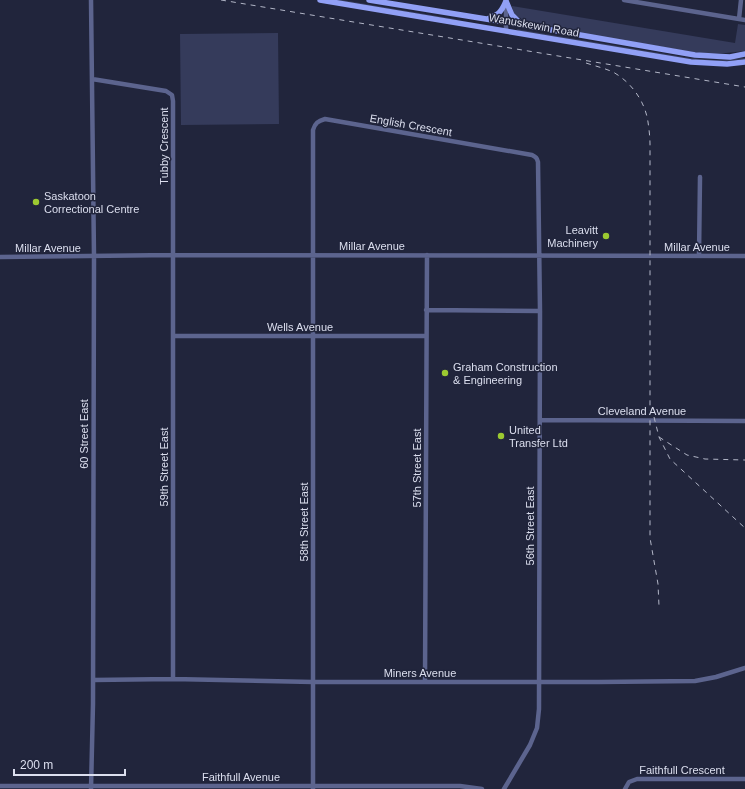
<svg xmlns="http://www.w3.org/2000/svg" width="745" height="789" font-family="Arial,sans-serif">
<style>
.green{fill:#353b5b}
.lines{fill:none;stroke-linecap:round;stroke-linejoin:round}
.minor{stroke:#5c648e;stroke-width:4.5}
.major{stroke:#91a0f6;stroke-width:5.5}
.rail{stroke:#b2b6c7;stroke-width:1;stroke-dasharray:5 5;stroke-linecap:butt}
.poi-dot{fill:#9cca31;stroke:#21253c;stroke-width:1.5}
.labels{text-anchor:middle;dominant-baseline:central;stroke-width:3;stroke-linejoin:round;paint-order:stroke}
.street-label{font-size:11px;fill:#dcdfef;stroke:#21253c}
.poi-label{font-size:11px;fill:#dcdfef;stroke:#21253c;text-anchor:start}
</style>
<rect width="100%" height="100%" fill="#21253c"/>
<path class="green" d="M332,0H342L461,20L449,19Z
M512,6L735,43L738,24L745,25V51L726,53H699L561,30L553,27L522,21L521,18C515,17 513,12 512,6Z
M516,29L690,58L714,60L745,58V59L718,62L693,60L519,31Z
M278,33L279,124L181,125L180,34Z"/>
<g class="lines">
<path class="minor" d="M91,0L94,256L93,704L91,789
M624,0L745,20
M506,2V31
M739,19L741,0
M92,79L166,91L172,95L173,101V679
M699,256L700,177
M0,257L173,255L745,256
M426,310L540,311
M173,336H426
M540,420L745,421
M93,680L173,679L313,682H599L695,681L716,677L745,668
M425,682L427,255
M0,786H460L482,789
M313,789V130C315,123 318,121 325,119L532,155C536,157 537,158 538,162L540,311L539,709L537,728L530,745L504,789
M625,789L629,782L637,779H745"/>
<path class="major" d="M320,0L691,62L727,64L745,62
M369,0L517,24L695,55L730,57L745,54
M506,1L512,15L521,24
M487,19C498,15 501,13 506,1"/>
<path class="rail" d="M221,0L745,87
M586,63C595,66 604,68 613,72C631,82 645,101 648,122C649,129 650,137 650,144V538L658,584L659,606
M654,417L659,437L670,459L745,528
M659,437L687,455L705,459L745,460"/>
</g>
<g class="poi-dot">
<circle cx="36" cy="202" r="4"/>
<circle cx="606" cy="236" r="4"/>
<circle cx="445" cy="373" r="4"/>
<circle cx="501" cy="436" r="4"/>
</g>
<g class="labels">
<g class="street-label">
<text transform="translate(534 25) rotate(10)">Wanuskewin Road</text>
<text transform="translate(411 125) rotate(10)">English Crescent</text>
<text transform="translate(164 146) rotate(-90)">Tubby Crescent</text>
<text x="372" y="246">Millar Avenue</text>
<text x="697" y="247">Millar Avenue</text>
<text x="48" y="248">Millar Avenue</text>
<text x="300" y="327">Wells Avenue</text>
<text x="642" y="411">Cleveland Avenue</text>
<text transform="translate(84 434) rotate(-90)">60 Street East</text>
<text transform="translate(164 467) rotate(-90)">59th Street East</text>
<text transform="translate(417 468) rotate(-90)">57th Street East</text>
<text transform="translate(304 522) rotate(-90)">58th Street East</text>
<text transform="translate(530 526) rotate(-90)">56th Street East</text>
<text x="420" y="673">Miners Avenue</text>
<text x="682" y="770">Faithfull Crescent</text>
<text x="241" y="777">Faithfull Avenue</text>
</g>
<g class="poi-label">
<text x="44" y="196">Saskatoon<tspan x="44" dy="13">Correctional Centre</tspan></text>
<text x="598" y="230" text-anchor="end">Leavitt<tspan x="598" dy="13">Machinery</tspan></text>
<text x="453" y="367">Graham Construction<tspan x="453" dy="13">&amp; Engineering</tspan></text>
<text x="509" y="430">United<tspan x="509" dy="13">Transfer Ltd</tspan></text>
</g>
</g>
<path d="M14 769v6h111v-6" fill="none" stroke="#dcdfef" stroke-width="2"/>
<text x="20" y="769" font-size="12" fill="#dcdfef" stroke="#21253c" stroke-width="3" paint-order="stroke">200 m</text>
</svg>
